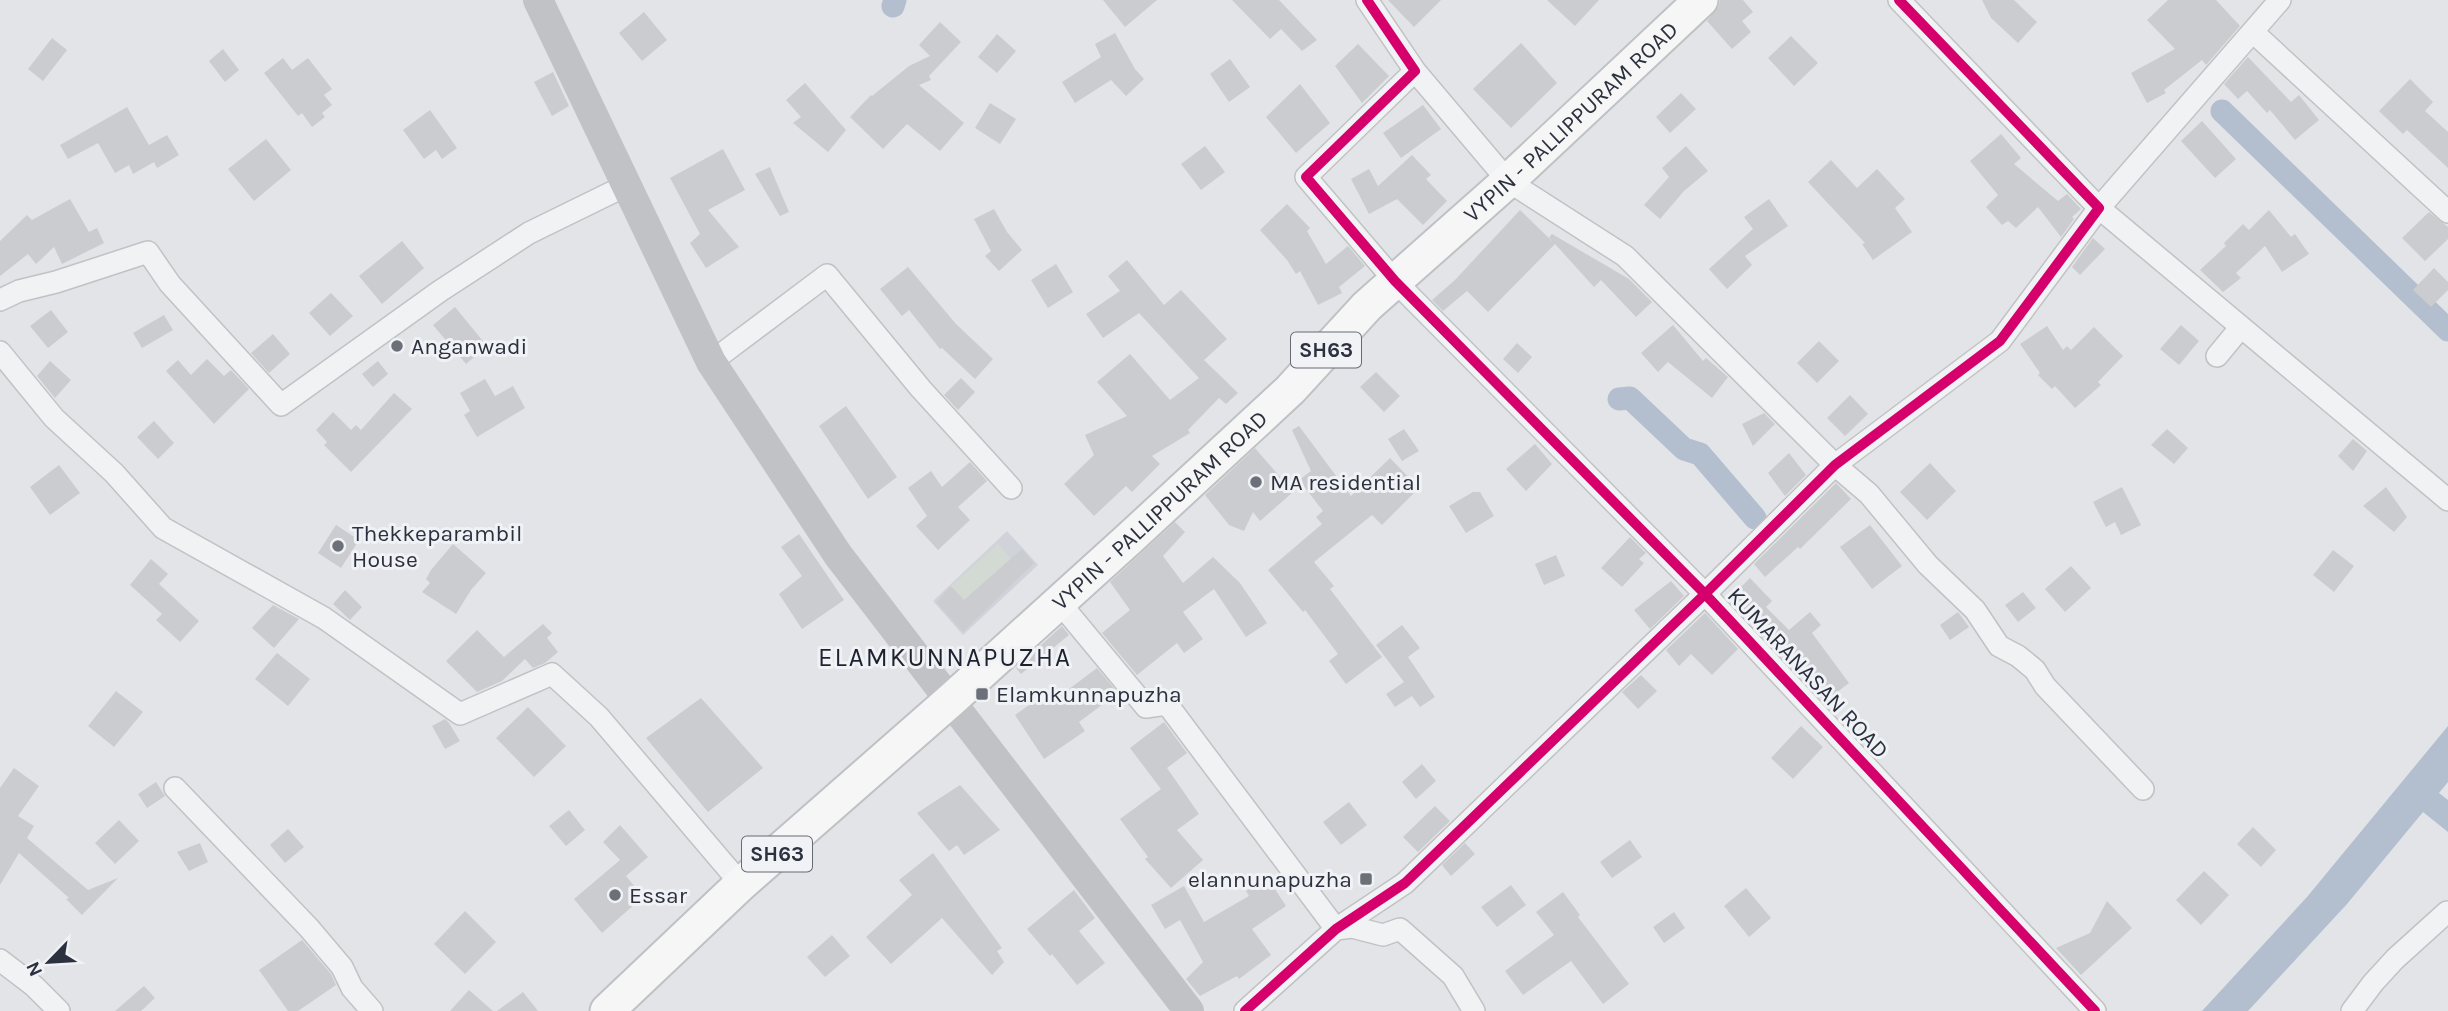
<svg xmlns="http://www.w3.org/2000/svg" width="2448" height="1011" font-family="Karla,sans-serif">
<style>
.built{fill:#d1d3da}
.green{fill:#d3dad3}
.water{fill:#b3bfcf}
.lines{fill:none;stroke-linecap:round;stroke-linejoin:round}
.canal{stroke:#b3bfcf;stroke-width:23}
.building{fill:#cbcccf}
.minor-casing{stroke:#c1c2c5;stroke-width:24}
.primary-casing{stroke:#bfc1c4;stroke-width:37}
.minor{stroke:#f1f2f4;stroke-width:21}
.secondary{stroke:#c0c2c5;stroke-width:30}
.primary{stroke:#f6f6f6;stroke-width:33}
.cycleway-casing{stroke:#f0f2f6;stroke-width:15}
.cycleway{stroke:#d6006c;stroke-width:10}
.poi-dot{fill:#6b7079;stroke:#f0f2f6;stroke-width:2.5}
.labels{text-anchor:middle;dominant-baseline:central;stroke-width:6;stroke-linejoin:round;paint-order:stroke}
.shield{fill:#f0f2f6;stroke:#666b75;stroke-width:2}
.shield-label{font-size:21px;font-weight:bold;fill:#2b313e}
.street-label{font-size:23px;fill:#2b313e;stroke:#f0f2f6}
.poi-label{font-size:23px;fill:#2b313e;stroke:#f0f2f6;text-anchor:start}
.quarter-label{font-size:26px;letter-spacing:2px;fill:#1d222f;stroke:#f0f2f6}
</style>
<rect width="100%" height="100%" fill="#e2e4e7"/>
<path class="built" d="M1007,531L1038,565L963,635L933,601Z"/>
<path class="green" d="M998,544L1011,559L964,601L951,586Z"/>
<path class="water" d="M2448,726V782L2439,793L2448,800V832L2423,812L2347,904L2248,1011H2202L2307,897Z"/>
<g class="lines">
<path class="canal" d="M893,6L895,0
M2222,111L2448,330
M1619,399L1630,398L1684,449L1700,454L1755,518"/>
</g>
<path class="building" d="M1103,0H1157L1125,27Z
M1232,0H1279L1317,40L1302,51L1281,29L1270,39Z
M1388,0H1441L1414,27Z
M1547,0H1599L1575,26Z
M1720,0H1743L1753,12L1742,21L1751,32L1732,49L1707,21L1719,6Z
M1982,0H2014L2037,22L2018,43L1991,18Z
M2168,0H2216L2240,26L2206,65L2202,60L2164,90L2166,93L2147,103L2131,73L2175,49L2147,20Z
M644,12L667,40L642,61L619,33Z
M940,22L961,42L929,76L931,80L919,85L964,123L940,151L907,124L883,149L850,117L871,95L872,96L909,66L930,56L919,45Z
M1115,33L1135,69L1144,79L1126,96L1111,80L1075,103L1062,82L1101,57L1095,44Z
M997,34L1016,51L997,73L978,57Z
M1791,36L1818,63L1794,86L1768,58Z
M52,38L67,50L43,81L28,69Z
M1521,43L1557,83L1511,128L1473,89Z
M1358,44L1389,76L1362,103L1335,66Z
M223,49L239,70L225,82L209,61Z
M2248,57L2291,102L2299,95L2319,120L2295,140L2270,110L2267,113L2247,91L2238,99L2224,84Z
M283,58L292,70L308,58L332,89L324,95L332,105L322,113L325,117L312,127L302,113L298,116L264,73Z
M1230,59L1250,87L1229,102L1210,74Z
M553,72L569,106L552,116L534,82Z
M2410,79L2433,102L2425,111L2448,132V168L2407,130L2403,134L2379,111Z
M805,83L846,130L828,152L793,123L801,117L786,100Z
M1300,84L1330,123L1296,153L1266,117Z
M1681,93L1696,109L1670,133L1656,117Z
M990,103L1016,119L1000,144L975,128Z
M1423,105L1441,129L1401,158L1383,133Z
M127,107L149,145L167,135L179,155L157,168L154,162L133,174L129,165L115,173L98,143L68,159L60,145Z
M430,110L457,148L442,159L436,150L424,159L403,130Z
M2202,121L2236,159L2215,178L2181,141Z
M2001,134L2021,158L2014,164L2058,201L2067,194L2081,209L2072,217L2074,219L2061,237L2038,207L2016,228L2008,221L2002,225L1986,207L1998,195L1970,161Z
M266,139L291,170L254,201L228,169Z
M1205,146L1225,172L1201,190L1181,164Z
M1686,146L1708,171L1684,191L1660,219L1644,205L1669,177L1662,168Z
M723,149L745,190L708,210L739,247L706,268L690,243L700,234L670,178Z
M1412,155L1431,175L1426,179L1447,201L1423,225L1397,199L1369,214L1351,179L1369,169L1378,186Z
M1831,160L1857,188L1877,169L1905,199L1895,208L1912,232L1873,260L1862,244L1865,243L1808,182Z
M770,167L789,212L780,216L755,174Z
M70,199L89,232L97,228L104,243L62,264L54,247L36,264L28,254L0,276V241L27,215L32,220Z
M1769,199L1788,226L1745,256L1752,265L1727,289L1709,269L1753,229L1744,217Z
M1287,204L1310,228L1307,231L1326,264L1348,246L1365,266L1339,287L1342,293L1318,305L1300,271L1296,274L1287,260L1260,230Z
M994,209L1007,232L1022,250L999,271L985,256L991,251L974,219Z
M1520,210L1552,241L1549,237L1552,234L1629,279L1652,302L1636,317L1601,280L1594,287L1555,244L1488,312L1467,291L1443,311L1432,300L1455,280Z
M2269,210L2291,237L2295,234L2309,254L2282,272L2265,246L2236,273L2241,278L2223,292L2200,270L2226,246L2224,243L2243,224L2249,230Z
M2429,212L2448,227V239L2425,261L2402,238Z
M2093,238L2105,249L2080,275L2072,267Z
M402,241L424,268L382,304L359,276Z
M1127,260L1164,305L1181,290L1227,339L1204,360L1238,393L1226,404L1219,398L1188,430L1190,433L1152,456L1160,464L1132,492L1126,486L1094,516L1064,484L1094,455L1085,435L1127,416L1097,382L1130,354L1170,400L1199,378L1139,313L1103,338L1086,314L1120,291L1108,276Z
M1056,264L1073,292L1048,308L1031,280Z
M908,267L956,324L993,359L975,379L942,348L940,349L909,310L902,316L880,289Z
M2434,268L2448,282V290L2431,307L2413,290Z
M331,293L353,316L330,336L309,313Z
M455,307L487,346L466,364L433,325Z
M51,310L68,332L48,348L30,326Z
M164,315L173,330L142,348L133,333Z
M1673,325L1703,361L1706,358L1728,377L1712,398L1668,362L1658,372L1641,353Z
M2181,325L2199,341L2179,365L2160,349Z
M2047,326L2063,350L2067,346L2071,350L2094,327L2123,356L2098,382L2101,385L2075,408L2055,386L2052,389L2038,375L2040,373L2020,344Z
M273,334L290,354L269,373L251,353Z
M1819,341L1839,361L1817,383L1797,363Z
M1517,343L1532,357L1518,373L1503,359Z
M207,359L224,376L231,370L249,389L214,424L166,371L178,360L191,375Z
M50,361L71,380L55,398L37,376Z
M378,361L388,374L373,387L362,374Z
M1376,372L1400,396L1384,412L1360,387Z
M961,378L975,392L958,410L944,395Z
M485,379L495,396L513,386L525,408L477,437L464,415L470,411L460,393Z
M394,393L412,409L351,472L324,445L327,442L316,430L333,412L351,430L356,425L361,430Z
M1850,395L1868,414L1845,436L1827,418Z
M846,406L897,477L868,499L819,426Z
M1764,413L1775,424L1753,446L1742,424Z
M154,421L174,443L158,459L137,437Z
M1299,426L1351,496L1390,458L1419,488L1382,525L1372,515L1314,562L1334,586L1330,589L1382,657L1346,684L1329,661L1338,654L1305,610L1303,612L1268,570L1322,524L1316,517L1323,511L1299,480L1311,471L1292,430Z
M1404,429L1419,451L1402,461L1388,439Z
M2167,429L2188,448L2174,464L2151,445Z
M2353,439L2367,451L2353,471L2338,456Z
M1535,444L1552,464L1526,491L1506,469Z
M1255,448L1293,492L1260,521L1253,512L1244,531L1229,525L1205,495Z
M1789,453L1806,475L1785,496L1768,473Z
M970,462L987,481L958,507L970,520L938,550L916,526L927,516L908,488L931,471L942,487Z
M1930,463L1956,491L1927,520L1900,492Z
M59,465L80,493L50,515L30,487Z
M1836,483L1851,499L1800,549L1798,547L1765,577L1754,564Z
M2122,487L2141,525L2121,535L2115,522L2106,527L2093,502Z
M2386,487L2407,517L2394,532L2363,506Z
M1473,492H1480L1494,516L1466,533L1449,506Z
M1175,522L1185,532L1163,556L1183,583L1213,557L1240,583L1267,623L1246,637L1214,589L1183,612L1203,639L1184,653L1177,643L1137,675L1102,633L1130,610L1110,582Z
M336,525L359,540L341,568L318,553Z
M1870,525L1902,566L1872,589L1840,547Z
M799,534L844,600L802,629L779,594L802,576L781,547Z
M1630,537L1646,553L1639,559L1644,563L1622,587L1601,568Z
M453,544L486,573L471,590L456,614L422,592L430,583L426,579L431,570Z
M1022,549L1034,563L963,632L936,602L951,586L964,600Z
M2333,550L2354,566L2334,592L2313,575Z
M1556,555L1565,576L1544,585L1535,564Z
M151,559L168,574L159,584L199,621L180,642L156,620L162,614L130,585Z
M2071,566L2091,588L2065,612L2045,589Z
M1750,578L1772,601L1766,607L1789,630L1810,612L1821,625L1812,633L1849,683L1824,702L1786,651L1782,655L1728,600Z
M1671,581L1684,596L1650,629L1634,610Z
M345,590L362,607L350,620L333,604Z
M2023,592L2036,608L2018,622L2005,605Z
M273,605L299,619L274,648L252,628Z
M1958,612L1969,627L1950,640L1940,625Z
M1705,613L1738,649L1712,675L1691,654L1679,666L1666,650Z
M543,624L552,633L547,638L558,652L545,663L533,668L525,659L502,681L477,692L446,661L477,630L504,657Z
M1402,625L1420,648L1408,657L1435,697L1420,707L1412,696L1395,707L1386,694L1404,682L1376,645Z
M1062,626L1069,635L1021,674L1016,668Z
M277,653L310,679L288,706L255,679Z
M1097,668L1118,693L1079,722L1085,731L1044,759L1015,715L1055,687L1061,695Z
M1641,675L1657,691L1638,709L1622,692Z
M116,691L143,712L114,747L88,726Z
M701,698L763,768L708,812L646,738Z
M528,707L566,746L534,777L496,738Z
M445,719L449,723L460,741L445,749L432,726Z
M1164,722L1187,753L1167,768L1199,814L1177,830L1203,860L1171,888L1145,859L1148,857L1120,819L1161,789L1130,748Z
M1801,726L1823,747L1793,779L1771,758Z
M1422,764L1436,781L1416,799L1402,782Z
M14,768L39,786L18,816L34,826L27,838L88,890L118,878L82,915L66,899L69,898L19,853L0,885V788Z
M156,782L165,796L147,808L138,794Z
M960,785L1000,830L964,855L957,845L949,851L917,813Z
M1349,802L1367,825L1341,845L1323,822Z
M1435,806L1450,821L1418,852L1403,837Z
M569,810L585,830L566,846L549,826Z
M119,820L139,841L115,864L95,843Z
M620,825L648,857L626,876L643,897L602,933L574,899L620,860L603,842Z
M2253,827L2276,850L2261,867L2237,844Z
M288,829L304,847L285,863L270,845Z
M1630,840L1642,857L1612,878L1600,862Z
M200,843L208,862L189,871L177,852Z
M1465,843L1475,854L1451,876L1442,865Z
M933,853L1002,948L997,951L1004,962L992,975L942,918L891,964L866,937L912,895L899,880Z
M2204,871L2229,895L2201,925L2176,900Z
M1267,877L1286,906L1252,929L1271,955L1239,979L1237,976L1200,996L1186,979L1203,962L1180,920L1165,929L1151,905L1184,886L1204,922L1249,896L1246,891Z
M1511,885L1526,905L1497,927L1481,907Z
M1746,888L1771,918L1749,937L1724,906Z
M1074,890L1095,918L1079,931L1105,963L1077,985L1052,954L1050,956L1027,929Z
M1563,892L1580,915L1578,917L1629,984L1603,1004L1571,961L1523,995L1505,971L1554,935L1536,912Z
M2107,901L2132,928L2081,975L2056,948L2090,933Z
M465,911L496,942L465,974L434,944Z
M1674,912L1685,928L1664,943L1653,927Z
M832,935L850,956L825,977L807,957Z
M302,940L331,974L336,985L298,1011H288L259,970Z
M144,986L155,998L141,1011H115Z
M469,990L493,1011H450Z
M523,992L538,1011H497Z"/>
<g class="lines">
<g class="minor-casing">
<path id="minor" d="M1367,0L1415,71L1306,177L1395,281L1705,594L2095,1011
M2280,0L2099,208L2448,500
M2253,32L2448,212
M1415,71L1508,181L1625,256L1835,465L1869,494L1928,565L1975,610L1999,646L2018,656L2035,670L2045,686L2143,789
M0,300L19,291L56,282L148,252L170,284L281,405L440,291L529,233L627,185
M0,352L54,418L114,473L163,528L324,618L460,714L552,674L599,717L741,884
M2217,356L2241,327
M711,362L827,275L921,389L1011,488
M1059,602L1146,707L1167,704L1336,929L1352,927L1383,935L1400,929L1453,976L1474,1011
M175,788L309,928L342,967L352,988L372,1011
M0,960L34,986L59,1011
M1245,1011L1336,929L1405,883L1705,594L1835,465L2000,341L2099,208L1899,0
M2352,1011L2373,983L2395,959L2447,912"/>
</g>
<g class="primary-casing">
<g id="primary">
<path id="s1" d="M607,1011L741,884L951,700L1130,538L1290,390L1367,306L1508,181L1701,0"/>
</g>
</g>
<use href="#minor" class="minor"/>
<path class="secondary" d="M538,0L711,362L838,555L1189,1011"/>
<use href="#primary" class="primary"/>
<g class="cycleway-casing">
<path id="cycleway" d="M1367,0L1415,71L1306,177L1395,281L1705,594L2095,1011
M1245,1011L1336,929L1405,883L1705,594L1835,465L2000,341L2099,208L1899,0"/>
</g>
<use href="#cycleway" class="cycleway"/>
</g>
<g class="poi-dot">
<circle cx="397" cy="346" r="7"/>
<circle cx="1256" cy="482" r="7"/>
<circle cx="338" cy="546" r="7"/>
<rect x="975" y="687" width="14" height="14" rx="3.5"/>
<rect x="1359" y="872" width="14" height="14" rx="3.5"/>
<circle cx="615" cy="895" r="7"/>
</g>
<g class="labels">
<g class="shield">
<rect x="1291" y="332.5" width="70" height="35" rx="5"/>
<rect x="742" y="836.5" width="70" height="35" rx="5"/>
</g>
<g class="shield-label">
<text x="1326" y="350">SH63</text>
<text x="777" y="854">SH63</text>
</g>
<g class="street-label">
<text stroke="none"><textPath href="#s1" startOffset="1312">VYPIN - PALLIPPURAM ROAD</textPath></text>
<text stroke="none"><textPath href="#s1" startOffset="746">VYPIN - PALLIPPURAM ROAD</textPath></text>
<text transform="translate(1808 673) rotate(47)">KUMARANASAN ROAD</text>
</g>
<g class="poi-label">
<text x="411" y="346">Anganwadi</text>
<text x="1270" y="482">MA residential</text>
<text x="352" y="533">Thekkeparambil<tspan x="352" dy="26">House</tspan></text>
<text x="996" y="694">Elamkunnapuzha</text>
<text x="1352" y="879" text-anchor="end">elannunapuzha</text>
<text x="629" y="895">Essar</text>
</g>
<g class="quarter-label">
<text x="945" y="657">ELAMKUNNAPUZHA</text>
</g>
</g>
<g transform="translate(49 962) rotate(245)" stroke="#f0f2f6" stroke-width="5" paint-order="stroke">
<path d="M0-5L12 26L0 18L-12 26Z" fill="#2b313e"/>
<text y="-10" font-size="19" font-weight="bold" text-anchor="middle" fill="#2b313e">N</text>
</g>
</svg>
